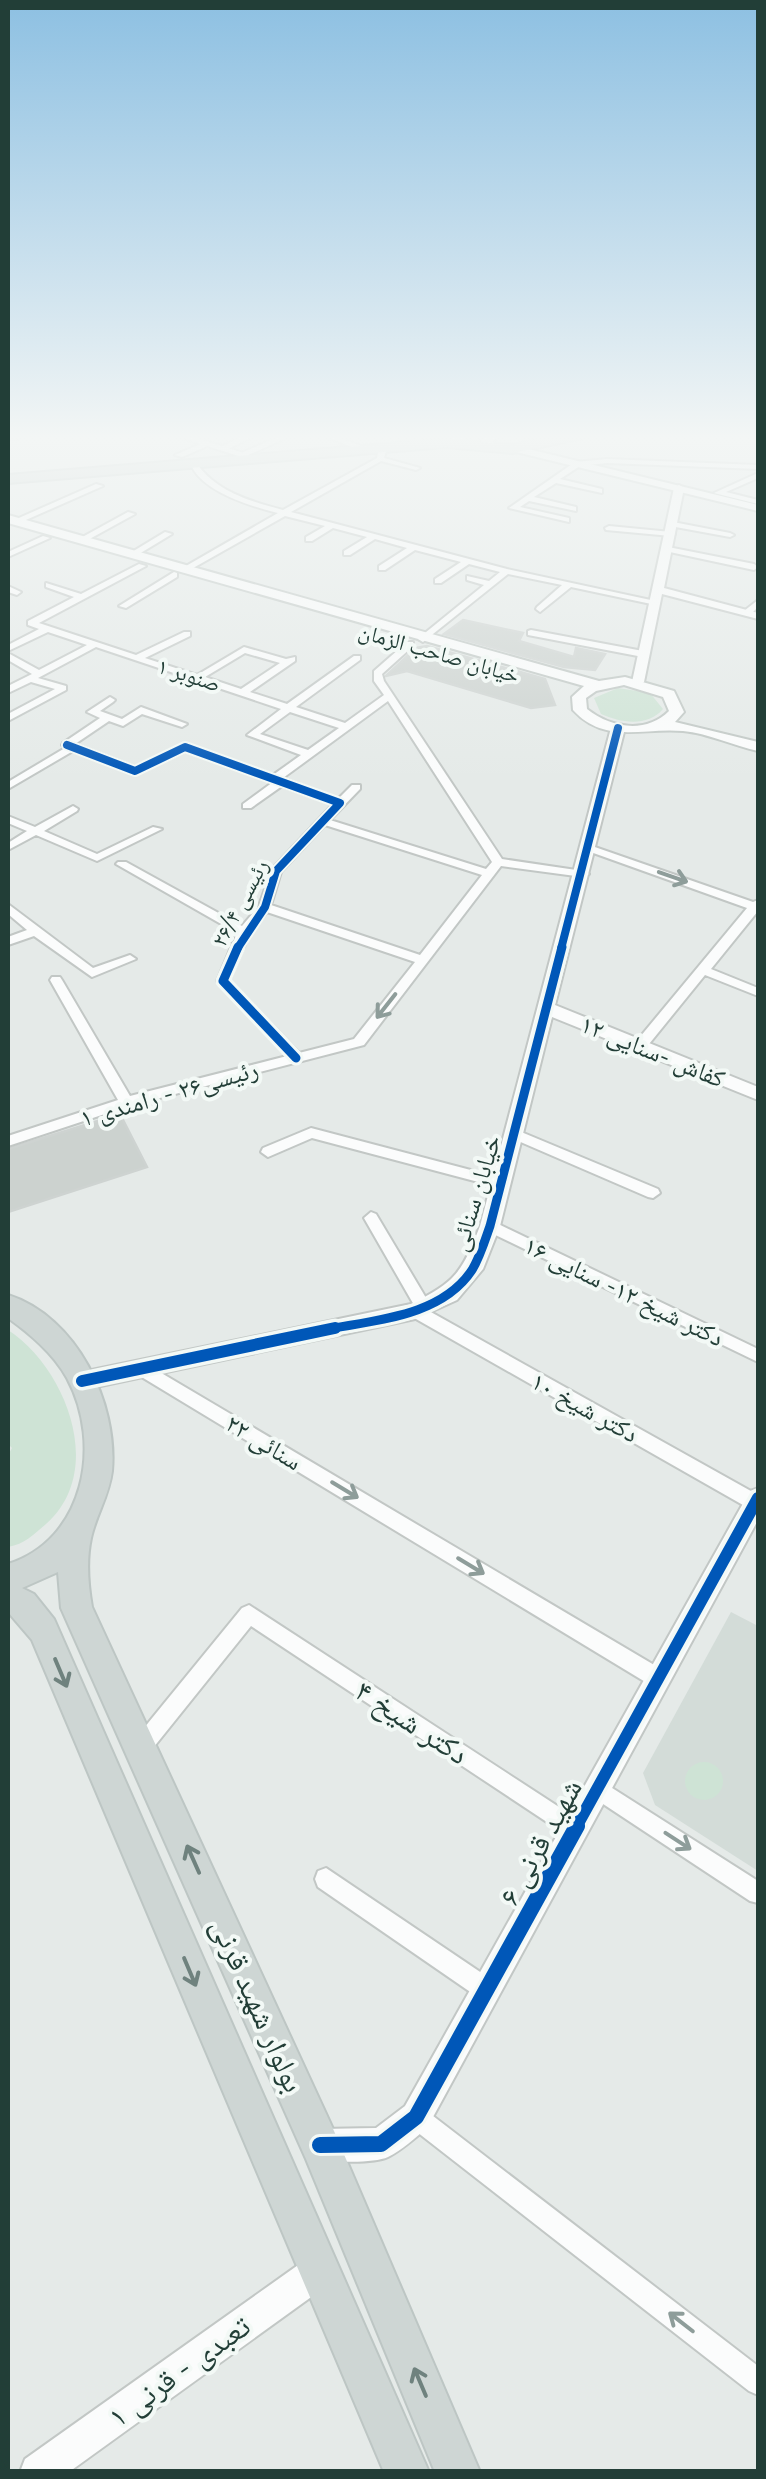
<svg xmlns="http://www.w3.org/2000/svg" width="766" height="2479" font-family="Montserrat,'Noto Naskh Arabic',sans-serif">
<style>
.built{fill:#d3dcd8}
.green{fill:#cee3d5}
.building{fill:#ccd2cf;stroke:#ced3d1;stroke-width:2.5}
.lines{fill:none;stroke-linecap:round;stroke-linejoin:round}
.minor-casing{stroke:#c2c7c5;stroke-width:4}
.tertiary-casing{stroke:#c2c7c5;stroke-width:4}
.secondary-casing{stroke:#c1c8c5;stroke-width:4}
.primary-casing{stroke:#bdc6c4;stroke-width:4}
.minor{fill:#fbfcfc;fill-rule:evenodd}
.tertiary{fill:#fbfcfc;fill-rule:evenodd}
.secondary{fill:#fbfcfc;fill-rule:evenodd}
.primary{fill:#ced6d4;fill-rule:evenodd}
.cycleway-far3-casing{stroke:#f3f9f6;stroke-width:12}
.cycleway-far2-casing{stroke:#f3f9f6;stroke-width:15}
.cycleway-far1-casing{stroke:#f3f9f6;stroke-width:19}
.cycleway-casing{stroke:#f3f9f6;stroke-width:22}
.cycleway-far3{stroke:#0057b8;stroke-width:8}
.cycleway-far2{stroke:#0057b8;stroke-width:9}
.cycleway-far1{stroke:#0057b8;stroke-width:12}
.cycleway{stroke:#0057b8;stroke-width:16}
.oneway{stroke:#8e9d9a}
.oneway2{stroke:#6f827e}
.labels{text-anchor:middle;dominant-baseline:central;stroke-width:8;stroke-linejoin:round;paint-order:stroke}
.far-street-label{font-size:22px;fill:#223e37;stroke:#f3f9f6}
.street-label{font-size:25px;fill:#223e37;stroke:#f3f9f6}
.near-street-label{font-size:30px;fill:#223e37;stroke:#f3f9f6}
</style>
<rect width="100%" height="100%" fill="#e5eae8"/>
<path class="built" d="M731,1612L758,1626V1871L655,1805L643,1773Z"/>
<path class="green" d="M618,688L650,693L663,709C648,727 621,723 601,714L594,698Z
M8,1330C65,1367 107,1470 46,1524C33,1535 25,1544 8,1547V1455L12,1448L8,1444Z
M685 1781a19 19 0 1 1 38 0a19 19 0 1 1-38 0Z"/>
<path class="building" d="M463,620L523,633L519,641L574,657L576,648L605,654L595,670L564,667L444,634Z
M427,646L545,679L555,705L531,708L407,671L386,676L416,648Z
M120,1114L147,1167L8,1212V1149Z"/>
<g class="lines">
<g class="minor-casing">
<path id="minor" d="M8,434H15L20,437L13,439Z
M285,434H295L246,456L239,454Z
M319,434H329L372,450L365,452Z
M245,435L252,437L226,450L219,448Z
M205,442L212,444L182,457L175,455Z
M383,446L387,448L384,458L420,468L416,470L381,461L291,512L507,569L660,602L656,605L571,587L540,612L536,609L537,607L562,585L508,574L423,642L418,639L420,637L484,585L467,580V576L489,581L500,572L469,564L441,583H435V579L461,562L415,550L385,570H379V566L407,548L375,539L350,555H344V551L367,537L333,528L312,541H306V537L325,526L285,516L186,572L179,570L278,513C250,506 199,491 190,462H196C214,491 252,502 283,510L377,458L379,448Z
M607,459L758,465V469L607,463L580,466L560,479L602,489V493L556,483L534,497L576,507V511L529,501L520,507L569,518V522L509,508L575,462Z
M758,473V478L726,492L758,500V504L714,493Z
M96,484L103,486L19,523L12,521Z
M128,512L135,514L84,542L77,540Z
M673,522L730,533L734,535L730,537L670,526V522Z
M609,526L671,532L675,534L671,536L606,530L605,528Z
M165,532L172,534L134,557L127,555Z
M43,536L50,538L8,557V552Z
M668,547L754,564L758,567L754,570L665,551L664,549Z
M139,564L146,566L39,623L136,655L184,632H190V636L145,658L197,675L244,647L286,659L295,657V661L250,692L287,704L354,656H360V660L296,707L345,723L384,695L374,681V671L407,642H413V646L382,674L384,681L502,859L583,871L589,874L583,877L501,866L364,1045L129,1106L8,1146V1136L118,1100L50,980L52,977H60L62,980L130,1096L287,1056L217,981L237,933L116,864L118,862H126L242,926L259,906L272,869L333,804L282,786L251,808H243V804L273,782L186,751L135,774L73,751L8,789V782L65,748L62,745L63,743L100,718L87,712L110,697L115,700L113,702L100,711L122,719L141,707L187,724L182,727L142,714L123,726L109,721L75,744L135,767L185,744L273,775L301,755L247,735L281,709L96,647L38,678L66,686V690L8,721V714L55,689L31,682L8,693V686L32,674L8,660V653L39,670L87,645L48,632L8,651V645L39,629L28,625V621L74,597L46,587V583L81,594ZM245,653L280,663L241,689L205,677ZM388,701L492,862L486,869L330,820L360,789V785H352L338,799L283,778ZM290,712L339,728L308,750L260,734ZM325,825L482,875L420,955L271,905L281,872ZM267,912L415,962L354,1039L299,1053L229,980L250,933Z
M174,572L177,573V577L126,608L119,606Z
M8,586L21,592L17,595L8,592Z
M758,600V607L750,615H744V611Z
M531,630L643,651L648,654L643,657L528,635V631Z
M73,806L78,809L77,811L44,831L97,854L153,827L162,829L97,861L36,835L8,850V843L27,831L8,823V816L35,827Z
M589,845L753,902L758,900V911L711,969L758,988V996L705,975L645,1049H635L633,1046L635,1043L747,908L585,850V846Z
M8,904L93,968L130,955L136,959L92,977L34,936L8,945V937L27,930L8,914Z
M311,1128L501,1178L508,1183L501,1188L312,1138L268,1157L261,1152L263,1148Z
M514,1129L658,1189L660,1193L653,1198L648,1197L509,1137L507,1134L509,1131Z
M371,1212L376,1214L429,1303L431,1307L429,1311L758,1495V1510L750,1509L409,1315L407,1311L414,1305L364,1218Z
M490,1220L758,1349V1362L485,1230L483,1226L485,1222Z
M141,1361L666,1672L669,1679L666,1686L659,1688L652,1686L135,1373L133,1368L135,1363Z
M249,1605L582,1822L585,1829L582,1836L575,1839L568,1836L251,1626L149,1753L142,1756L135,1753L132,1746L135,1739L242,1608Z
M598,1779L758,1881V1903L750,1901L591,1796L588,1789L591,1782Z
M326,1868L495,1982L498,1990L495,1998L487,2001L479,1998L318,1887L315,1879L318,1871Z
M416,2105L424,2109L758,2366V2395L749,2391L408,2125L404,2117L408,2109Z"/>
</g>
<g class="tertiary-casing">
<path id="tertiary" d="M170,434H184L262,459L254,461Z
M679,485L684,488L664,588L758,613V619L662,594L644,682L638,686L632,682L674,488Z
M618,724L625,728L555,1005L758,1087V1100L552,1017L500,1226L483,1269L457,1300L415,1319L82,1390L74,1387L71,1381L74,1375L82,1372L411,1304C456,1282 462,1272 480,1226L611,728Z
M758,1488V1520L427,2128C415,2138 402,2150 388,2157C373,2164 324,2163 309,2156L304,2145L309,2134L320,2129L376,2128L405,2106L750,1491Z
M320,2253L332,2258L337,2270L332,2282L69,2472H20L25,2459L308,2258Z"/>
</g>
<g class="secondary-casing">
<path id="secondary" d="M461,434H476L450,445L441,443Z
M490,434H503L492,441L499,451H491L480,440Z
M516,446L758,505V511L512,451Z
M8,515L599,681L625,677L674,691L684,712L675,722L758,742V751C734,746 708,733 683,731C643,727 605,745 573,710L572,697L584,686L8,523ZM624,685L663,697L669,711C646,734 611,728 587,709L586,698L596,691Z"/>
</g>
<g class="primary-casing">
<path id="primary" d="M555,434H601L513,453L446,447L8,483V475L446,439L513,445Z
M8,1295C77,1317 118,1403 112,1471C109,1496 96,1515 91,1538C86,1561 88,1584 92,1607L334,2131L480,2472H435L306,2159L61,1608L58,1572L22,1588L34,1594L54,1619L429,2472H384L32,1640L8,1612V1564C84,1540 103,1445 67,1378C53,1353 30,1334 8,1318Z"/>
</g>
<use href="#minor" class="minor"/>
<use href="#tertiary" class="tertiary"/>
<use href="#secondary" class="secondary"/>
<use href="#primary" class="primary"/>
<g class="cycleway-far3-casing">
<path id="cycleway-far3" d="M67,745L135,771L185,747L340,803L276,871L265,907L237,949
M561,949L618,728"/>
</g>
<g class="cycleway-far2-casing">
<path id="cycleway-far2" d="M238,947L223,981L296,1058
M323,1330C374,1320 441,1317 472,1270C480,1257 485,1240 490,1226L562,947"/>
</g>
<g class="cycleway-far1-casing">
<path id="cycleway-far1" d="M82,1381L335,1328
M575,1829L758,1498"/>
</g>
<g class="cycleway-casing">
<path id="cycleway" d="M320,2145L381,2144L416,2117L577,1826"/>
</g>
<use href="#cycleway-far3" class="cycleway-far3"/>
<use href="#cycleway-far2" class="cycleway-far2"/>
<use href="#cycleway-far1" class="cycleway-far1"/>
<use href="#cycleway" class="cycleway"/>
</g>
<defs><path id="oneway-shaft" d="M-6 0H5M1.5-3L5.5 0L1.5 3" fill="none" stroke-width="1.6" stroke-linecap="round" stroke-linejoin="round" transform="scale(2.5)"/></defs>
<g class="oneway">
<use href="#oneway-shaft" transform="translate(673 877) rotate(19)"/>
<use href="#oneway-shaft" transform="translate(386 1006) rotate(128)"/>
<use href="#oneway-shaft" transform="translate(345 1490) rotate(31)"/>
<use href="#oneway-shaft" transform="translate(471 1566) rotate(31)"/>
<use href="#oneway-shaft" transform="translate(678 1841) rotate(33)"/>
<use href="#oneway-shaft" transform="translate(681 2322) rotate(-142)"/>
</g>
<g class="oneway2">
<use href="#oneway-shaft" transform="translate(61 1673) rotate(67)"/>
<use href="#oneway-shaft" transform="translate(193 1859) rotate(-114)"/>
<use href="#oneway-shaft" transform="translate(190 1972) rotate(67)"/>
<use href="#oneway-shaft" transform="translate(420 2382) rotate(-113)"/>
</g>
<linearGradient id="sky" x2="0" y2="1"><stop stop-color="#8dc0e2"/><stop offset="0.56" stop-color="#f3f6f5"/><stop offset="1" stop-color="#f3f6f5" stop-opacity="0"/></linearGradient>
<rect width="766" height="781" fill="url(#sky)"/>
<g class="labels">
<g class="far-street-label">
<text transform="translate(439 653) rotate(16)">خیابان صاحب الزمان</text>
<text transform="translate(189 675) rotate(18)">صنوبر ۱</text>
<text transform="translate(240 903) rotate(-62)">رئیسی ۲۶/۴</text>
</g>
<g class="street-label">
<text transform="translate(653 1051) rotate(22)">کفاش -سنایی ۱۲</text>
<text transform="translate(169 1093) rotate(-16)">رئیسی۲۶ - رامندی ۱</text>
<text transform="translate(475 1193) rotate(-73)">خیابان سنائی</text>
<text transform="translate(624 1291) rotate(26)">دکتر شیخ ۱۲- سنایی ۱۶</text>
<text transform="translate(585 1407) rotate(29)">دکتر شیخ ۱۰</text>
<text transform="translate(264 1442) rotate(31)">سنائی ۲۲</text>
</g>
<g class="near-street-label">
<text transform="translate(412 1722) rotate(33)">دکتر شیخ ۴</text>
<text transform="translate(540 1842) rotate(-61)">شهید قرنی ۶</text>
<text transform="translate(258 2005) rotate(66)">بولوار شهید قرنی</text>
<text transform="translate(179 2371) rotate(-36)">تعبدی - قرنی ۱</text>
</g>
</g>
<rect width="766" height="2479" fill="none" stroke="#223e37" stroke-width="20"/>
</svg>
